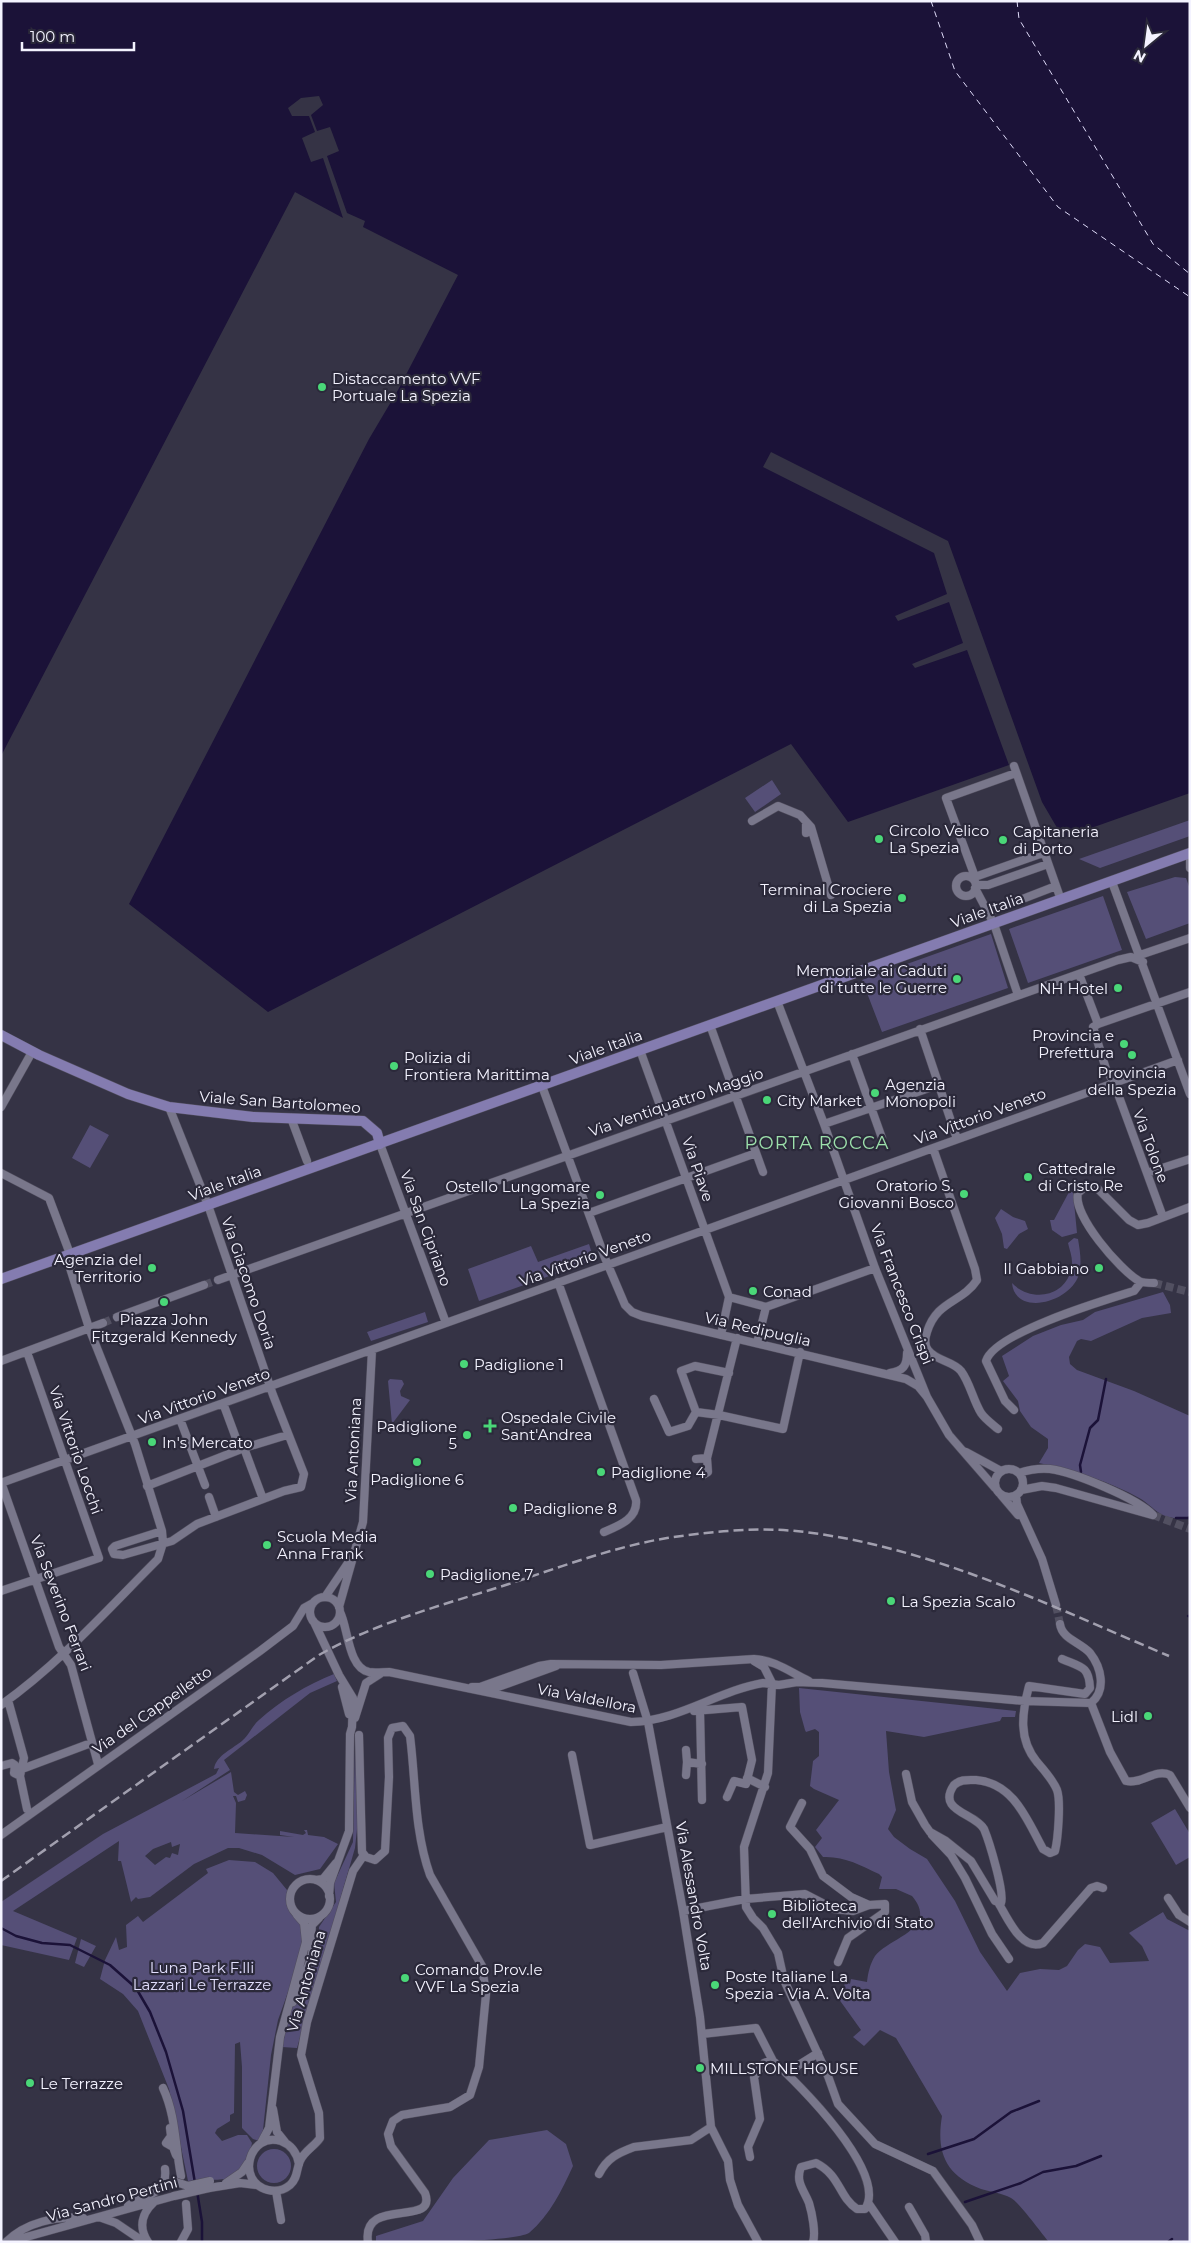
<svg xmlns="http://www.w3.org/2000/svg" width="1191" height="2243" font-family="Montserrat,sans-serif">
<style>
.green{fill:#554f77;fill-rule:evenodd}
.water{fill:#1b1238}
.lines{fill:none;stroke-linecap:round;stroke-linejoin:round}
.stream{stroke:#1b1238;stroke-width:2.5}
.ferry{stroke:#dfdbf9;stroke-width:1;stroke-dasharray:6 5;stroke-linecap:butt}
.minor-tunnel{stroke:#525061;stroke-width:8;stroke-dasharray:8 4;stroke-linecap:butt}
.minor-casing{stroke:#514e5e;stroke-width:9}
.major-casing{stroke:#514e5e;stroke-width:11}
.minor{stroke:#79778b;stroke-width:8}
.major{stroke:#847cb0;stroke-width:10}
.rail{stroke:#a2a0af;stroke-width:2.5;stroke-dasharray:10 5;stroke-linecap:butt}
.minor-bridge-casing{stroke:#514e5e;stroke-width:9;stroke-linecap:butt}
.minor-bridge{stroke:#79778b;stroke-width:8}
.poi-dot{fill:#4ad778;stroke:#2b293a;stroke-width:2}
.labels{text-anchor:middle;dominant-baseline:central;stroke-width:4.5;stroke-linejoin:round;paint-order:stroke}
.poi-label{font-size:15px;fill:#f4f3ff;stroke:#2b293a;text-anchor:start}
.street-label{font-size:15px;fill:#f4f3ff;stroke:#2b293a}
.park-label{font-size:15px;fill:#e1defc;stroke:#2b293a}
.quarter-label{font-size:18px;letter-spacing:1px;fill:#9de1ac;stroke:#2b293a}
</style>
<rect width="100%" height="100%" fill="#353345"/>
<path class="green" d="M772,780L781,794L755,812L745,798Z
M1190,820V836L1100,868L1079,859Z
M1175,877L1186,878L1190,889V923L1146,939L1127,892Z
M1103,896L1122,950L1028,983L1009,929Z
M991,934L1008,988L882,1032L862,980Z
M90,1125L109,1135L90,1168L72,1158Z
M1069,1192H1073L1077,1233L1062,1237L1052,1230L1050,1220H1054Z
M1001,1209L1013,1217L1025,1221L1028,1229L1019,1234L1007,1249L1004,1248L1002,1234L995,1218Z
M1074,1238L1078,1239C1080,1251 1082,1263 1079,1274C1071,1303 1015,1317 1012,1283C1030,1302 1064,1298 1071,1270C1074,1260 1070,1252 1068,1243Z
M589,1244L594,1260L479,1301L468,1269L531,1246L538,1262Z
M1163,1292L1170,1305L1171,1313L1142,1318L1091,1341L1081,1339L1077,1341L1069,1357L1070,1364L1077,1370L1134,1391L1190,1416V1516C1182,1519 1171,1519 1163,1515C1156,1512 1149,1504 1141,1499C1109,1481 1075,1471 1039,1463L1048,1448V1439L1031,1427L1020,1411L1018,1401L1003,1381L1009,1376L1002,1356L1033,1336L1061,1325L1083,1320L1095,1312Z
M425,1312L428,1322L371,1341L367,1332Z
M390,1379L402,1380L404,1384L400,1391L401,1396L410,1400L392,1424L388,1381Z
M334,1674L337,1681L310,1693L224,1760L230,1770L182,1801L231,1772L234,1792L238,1795L245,1791L247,1795L245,1800L238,1802L236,1796H233L236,1803L235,1833L294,1837L280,1835V1831L303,1835L306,1833L304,1830H307L308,1835L324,1837L338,1844L320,1869L295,1875L262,1855L239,1848H228L194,1864L150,1897L138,1899L136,1897L131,1902L121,1861H118L119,1841L13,1911L77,1938L69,1960L1,1945V1902L103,1834L216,1774L219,1768L214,1769C216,1755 233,1749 243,1740C249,1735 252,1726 259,1720C281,1700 307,1685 334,1674ZM171,1842L172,1847L180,1844L178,1855L172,1853L170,1858L166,1857L155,1865L145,1856L153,1849Z
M799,1688L1016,1711L1015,1717H1002L1000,1721L924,1737L886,1731L889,1772L896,1810L888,1829L894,1837L910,1849L927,1859L955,1901L980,1952L1007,1991L1020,1973L1040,1969L1059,1970L1067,1966L1078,1950L1085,1944L1100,1947L1110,1963L1149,1961L1142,1946L1129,1933L1163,1912L1167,1919L1190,1931V2242H1049C1041,2233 1019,2202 1011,2198C1002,2193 991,2192 981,2189C945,2175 936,2152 942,2116L896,2038L880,2030L864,2046L853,2037L861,2030L836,1995L845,1991L844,1980L850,1984L851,1979L867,1982C868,1973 870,1964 875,1956C888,1938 940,1929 912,1896L896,1889H879L882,1877L879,1874C860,1865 844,1856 823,1857L815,1847L822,1838L816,1830L839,1800L814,1789L810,1786L813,1761L819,1756V1732L815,1729L806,1732L805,1730L800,1712Z
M355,1746H357L358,1820L355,1848L297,2048L282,2047L290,2012L303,1990L318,1951L319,1927L336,1902L334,1883L353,1842Z
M1175,1809L1190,1834V1857L1176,1865L1151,1823Z
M229,1860L255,1862L273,1873L287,1890L290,1909L304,1923L306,1942L278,2020L271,2055L263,2130L259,2141L253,2139L242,2128V2067L240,2042L235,2044L234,2113L230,2115V2121L217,2129L215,2133L222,2141L238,2135H247L252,2143C242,2189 226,2177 188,2181L169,2089L138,2011L123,1994L100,1979L105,1960L116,1937L119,1950L127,1947L126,1925L138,1916L143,1922L208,1873L206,1869Z
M81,1939L96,1946L84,1967L75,1963Z
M547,2130L566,2144L573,2166C562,2190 550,2215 529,2233C510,2243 405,2242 376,2242V2236L423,2221L453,2178L489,2140Z
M257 2166a17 17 0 1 1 34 0a17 17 0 1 1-34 0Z"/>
<path class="water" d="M1,1H1190V793L1063,838L1042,802L948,541L771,452L763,467L934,553L947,594L895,616L898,621L949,602L963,643L912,664L915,668L967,650L1009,765L848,822L791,744L268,1012L129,904L369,439L398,390L458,275L363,227L365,221L347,213L327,156L339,151L330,127L317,131L311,115L323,105L319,96L301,98L288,108L292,116H309L315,132L302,138L311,162L323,158L343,218L295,192L1,756Z"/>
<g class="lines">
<path class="stream" d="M1081,1472L1080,1465L1090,1428L1098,1420L1106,1379
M1176,1518H1190
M1188,1616H1190
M1,1928L16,1936L42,1943L70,1945L110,1965L136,1988L150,2012L166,2052L183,2111L195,2183
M928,2154L974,2139L1011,2112L1039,2101
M197,2191L202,2222V2242
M965,2202L1021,2183L1043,2172L1076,2166L1101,2156
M1168,2242L1172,2239"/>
<path class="ferry" d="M931,1L955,71L1058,207L1190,297
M1017,1L1019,19L1153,244L1190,274"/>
<path class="minor-tunnel" d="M1154,1283L1190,1292
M204,1285L218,1280
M103,1323L117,1317
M1153,1515L1190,1529
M1056,1605L1060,1624"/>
<g class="minor-casing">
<path id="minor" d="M1014,766L1061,900
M752,821L778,806L800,815L811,827L831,895
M806,833V822
M1190,859V868
M956 886a10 10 0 1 1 20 0a10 10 0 1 1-20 0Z
M975,877L946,798L1016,773
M972,878L1043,853
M1112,882L1190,1094
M976,885H988L1048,864
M975,888L994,924L1018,995
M989,912L1056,886
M1140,955L1190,938
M1079,974L1098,1024L1093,1027L1106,1069L1114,1083L1163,1217
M777,1001L824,1124L875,1268L927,1397L949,1435L995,1488
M1098,1024L1190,992
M710,1025L763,1172
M920,1029L957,1139
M640,1050L729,1297
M852,1054L882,1138
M542,1086L605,1258L625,1305L632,1312L642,1316L906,1379L918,1386L927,1397
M1,1107L32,1052
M291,1118L307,1161
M824,1124L938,1085
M380,1144L446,1323
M933,1148L975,1269L977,1280C962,1303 937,1300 927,1332C925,1338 924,1345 928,1350C936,1361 953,1361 961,1371C970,1383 973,1400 981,1413C985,1419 992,1424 998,1429
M1,1173L49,1198L73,1262L70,1268L89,1328L135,1444L162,1531L163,1543L158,1559C108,1609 59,1664 1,1705
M1147,1173L1190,1159
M589,1213L756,1153
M218,1280L1118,960L1131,957L1143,962
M558,1282L636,1500C638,1519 618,1526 604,1532
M1154,1283C1149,1283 1143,1283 1139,1281C1120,1270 1072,1215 1078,1193L1086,1186L1096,1187L1129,1220L1138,1225L1148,1223L1190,1207
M766,1307L875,1268
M117,1317L204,1285
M721,1335L729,1297L766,1307L757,1343
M1,1361L103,1323
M729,1373L695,1366L681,1371L696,1412L719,1415L783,1429L800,1352
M890,1373C903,1371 907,1366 907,1353
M654,1399L669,1432L688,1426L696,1412
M223,1403L240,1449
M1014,1410L1005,1401L986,1361C994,1333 1105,1300 1134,1291L1141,1282
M180,1419L205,1485
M244,1448L263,1499
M966,1452L1001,1471
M696,1459L707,1458
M995 1483a14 14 0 1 1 28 0a14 14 0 1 1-28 0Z
M1019,1473C1028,1470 1039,1468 1050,1469C1073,1472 1137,1498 1153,1515
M703,1475L708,1472L707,1458L737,1338
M1,1482L59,1647L71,1665L98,1764
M1,1483L1178,1060
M147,1486L244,1448L287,1435
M1021,1490L1042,1486L1056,1488L1152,1515
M1001,1495L1018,1515
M1016,1495L1017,1504L1042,1559L1056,1605
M209,1497L216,1517
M162,1531L115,1546L112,1549L114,1554L123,1555L172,1541L197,1524L284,1491L301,1487L304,1474L273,1395L208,1205L169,1107
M1,1591L99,1558L27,1352
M325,1597L350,1560
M310 1612a15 15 0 1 1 30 0a15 15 0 1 1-30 0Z
M339,1607L363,1522L372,1350
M340,1612C348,1627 348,1668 369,1672C375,1673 383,1672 389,1672L631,1722C679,1721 717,1691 763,1683L779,1685L797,1682L822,1683L1025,1701L1091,1703C1107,1690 1101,1667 1090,1653C1080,1642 1062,1639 1060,1624
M314,1622L339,1675L353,1698L352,1727L350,1734L349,1831L330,1883L329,1896
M754,1661L764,1667L772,1683
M633,1673L648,1722L683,1911L700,2017L711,2127L728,2161L730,2180L738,2205L758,2242
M772,1683L768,1773L744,1847L746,1907L753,1918L763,1928L778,1953L784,1980L828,2076L838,2104L875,2144L933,2171L972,2225L980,2242
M342,1687L349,1714
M472,1687H480L539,1666L551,1664L661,1665L754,1659C775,1660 790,1672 809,1681
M487,1691L556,1666
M8,1700L24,1758L20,1776L27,1809
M1091,1703L1110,1752L1126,1781C1141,1785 1155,1768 1170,1775L1190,1808
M700,1710L702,1800
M694,1711L742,1707L752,1760L746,1784L734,1781L727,1797
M355,1718L366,1683L380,1674
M359,1735L362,1852L366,1857L375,1860L385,1851L389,1777L388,1738L392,1728L403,1726L410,1736C416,1783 414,1830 430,1875L482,1966L486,1994L479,2067L470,2095L450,2107L402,2115L393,2121L388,2134L391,2146L425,2193C438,2228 361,2196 368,2242
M686,1750L687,1762
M572,1755L590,1845L667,1827
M1,1766L12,1763L15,1765L14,1773L20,1776
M22,1769L91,1743
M906,1774L912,1802L925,1825L930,1832L946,1841L971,1861L995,1901L1001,1903C1005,1893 989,1841 984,1829C975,1813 936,1811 954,1785C961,1779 967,1780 976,1780C1014,1783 1027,1820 1043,1849L1050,1853L1055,1851C1058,1839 1061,1801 1057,1790C1053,1780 1044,1770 1037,1762C1018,1739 1022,1713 1029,1686L1085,1694L1090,1688C1089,1666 1081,1667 1062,1659
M686,1775L687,1762L702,1764
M747,1778L765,1787
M802,1803L790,1827L810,1849L823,1876L851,1897L869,1905
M1,1835L260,1651L293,1626L304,1608L313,1603
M932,1835L951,1855L965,1878L992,1934L1009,1959
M290 1899a20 20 0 1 1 40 0a20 20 0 1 1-40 0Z
M316,1880L323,1879L336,1863
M1168,1898L1179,1915L1190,1922
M999,1904C1008,1919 1022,1952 1043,1943L1091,1888L1097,1886L1103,1888
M683,1911L745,1899L805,1894L834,1909L853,1911L869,1905L885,1904V1912L848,1938L838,1962
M310,1946L312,1925L319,1918
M293,2002L311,1959L314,1940
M702,2034L756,2028L773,2061
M786,2073L818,2053
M163,2088C176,2116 175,2146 181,2176
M273,2109L277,2132L285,2142
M170,2128L171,2136L166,2143L173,2147L176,2155
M261,2143L269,2128L280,2037L306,1942L304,1923L297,1915
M750,2157L748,2147L760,2119L754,2077L764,2063L772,2060C798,2083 889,2173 865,2209H857C838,2196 841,2176 816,2163L801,2167C795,2182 804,2190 809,2203C812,2213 816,2233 813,2242
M299,2164C297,2153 292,2145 281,2141C249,2131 235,2182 268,2190C276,2192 284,2190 290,2185C298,2178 296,2170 300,2161C304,2151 315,2146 320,2138L319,2113L301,2055L307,2022L353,1871L364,1855
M599,2174C607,2158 618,2153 634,2147L691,2140L711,2127
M226,2183L242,2172L248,2163
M209,2188L240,2183L257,2185
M276,2191L281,2220
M869,2204L895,2242
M128,2206C144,2194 168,2196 165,2169
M909,2207L925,2235L926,2242
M99,2217L116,2223L144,2242
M6,2242C26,2222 56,2216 83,2218
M8,2242L174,2196
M148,2242C138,2227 142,2213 154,2202
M181,2242L188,2229L186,2204"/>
</g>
<g class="major-casing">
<path id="major" d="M1,1035L39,1055L128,1094L169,1107L253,1117L363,1121L377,1133L380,1144
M1,1279L1190,853"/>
</g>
<use href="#minor" class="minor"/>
<use href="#major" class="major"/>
<path class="rail" d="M1,1881L319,1655C379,1621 447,1604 512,1583C563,1566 614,1547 667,1538C709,1532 754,1527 796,1531C928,1545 1048,1605 1169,1656"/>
<g class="minor-bridge-casing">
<path id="minor-bridge" d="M176,2182L188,2186L210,2181
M174,2196L209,2188"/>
</g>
<use href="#minor-bridge" class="minor-bridge"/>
</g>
<g class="poi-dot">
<circle cx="322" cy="387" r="5"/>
<circle cx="879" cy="839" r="5"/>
<circle cx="1003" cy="840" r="5"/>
<circle cx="902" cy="898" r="5"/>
<circle cx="957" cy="979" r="5"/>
<circle cx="1118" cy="988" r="5"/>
<circle cx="1124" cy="1044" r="5"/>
<circle cx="1132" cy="1055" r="5"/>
<circle cx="394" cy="1066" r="5"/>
<circle cx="875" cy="1093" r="5"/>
<circle cx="767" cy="1100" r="5"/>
<circle cx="1028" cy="1177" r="5"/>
<circle cx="964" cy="1194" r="5"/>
<circle cx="600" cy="1195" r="5"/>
<circle cx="152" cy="1268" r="5"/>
<circle cx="1099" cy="1268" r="5"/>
<circle cx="753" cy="1291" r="5"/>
<circle cx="164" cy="1302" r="5"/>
<circle cx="464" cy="1364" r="5"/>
<path d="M487.5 1418.5h5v5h5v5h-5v5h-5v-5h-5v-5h5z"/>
<circle cx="467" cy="1435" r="5"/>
<circle cx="152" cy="1442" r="5"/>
<circle cx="417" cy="1462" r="5"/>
<circle cx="601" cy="1472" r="5"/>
<circle cx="513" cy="1508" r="5"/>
<circle cx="267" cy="1545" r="5"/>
<circle cx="430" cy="1574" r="5"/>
<circle cx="891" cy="1601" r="5"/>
<circle cx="1148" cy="1716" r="5"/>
<circle cx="772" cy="1914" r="5"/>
<circle cx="405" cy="1978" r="5"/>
<circle cx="715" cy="1985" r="5"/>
<circle cx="700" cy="2068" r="5"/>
<circle cx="30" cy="2083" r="5"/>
</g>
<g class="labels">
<g class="poi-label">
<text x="332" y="378">Distaccamento VVF<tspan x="332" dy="17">Portuale La Spezia</tspan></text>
<text x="889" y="830">Circolo Velico<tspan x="889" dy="17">La Spezia</tspan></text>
<text x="1013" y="831">Capitaneria<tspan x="1013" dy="17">di Porto</tspan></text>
<text x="892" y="889" text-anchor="end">Terminal Crociere<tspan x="892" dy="17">di La Spezia</tspan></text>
<text x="947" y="970" text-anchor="end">Memoriale ai Caduti<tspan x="947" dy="17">di tutte le Guerre</tspan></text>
<text x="1108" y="988" text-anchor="end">NH Hotel</text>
<text x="1114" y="1035" text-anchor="end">Provincia e<tspan x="1114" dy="17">Prefettura</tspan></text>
<text x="404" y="1057">Polizia di<tspan x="404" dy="17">Frontiera Marittima</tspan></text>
<text x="1132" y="1072" text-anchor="middle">Provincia<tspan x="1132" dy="17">della Spezia</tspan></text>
<text x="885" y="1084">Agenzia<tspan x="885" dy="17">Monopoli</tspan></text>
<text x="777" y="1100">City Market</text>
<text x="1038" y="1168">Cattedrale<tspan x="1038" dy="17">di Cristo Re</tspan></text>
<text x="954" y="1185" text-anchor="end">Oratorio S.<tspan x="954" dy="17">Giovanni Bosco</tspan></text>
<text x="590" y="1186" text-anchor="end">Ostello Lungomare<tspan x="590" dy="17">La Spezia</tspan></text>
<text x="142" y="1259" text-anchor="end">Agenzia del<tspan x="142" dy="17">Territorio</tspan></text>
<text x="1089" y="1268" text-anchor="end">Il Gabbiano</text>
<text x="763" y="1291">Conad</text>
<text x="164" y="1319" text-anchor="middle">Piazza John<tspan x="164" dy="17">Fitzgerald Kennedy</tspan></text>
<text x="474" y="1364">Padiglione 1</text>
<text x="501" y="1417">Ospedale Civile<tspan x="501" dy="17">Sant'Andrea</tspan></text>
<text x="457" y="1426" text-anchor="end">Padiglione<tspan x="457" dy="17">5</tspan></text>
<text x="162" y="1442">In's Mercato</text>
<text x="611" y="1472">Padiglione 4</text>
<text x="417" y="1479" text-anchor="middle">Padiglione 6</text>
<text x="523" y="1508">Padiglione 8</text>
<text x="277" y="1536">Scuola Media<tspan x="277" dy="17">Anna Frank</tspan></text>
<text x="440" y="1574">Padiglione 7</text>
<text x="901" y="1601">La Spezia Scalo</text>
<text x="1138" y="1716" text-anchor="end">Lidl</text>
<text x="782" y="1905">Biblioteca<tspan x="782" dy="17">dell'Archivio di Stato</tspan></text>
<text x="415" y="1969">Comando Prov.le<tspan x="415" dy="17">VVF La Spezia</tspan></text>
<text x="725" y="1976">Poste Italiane La<tspan x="725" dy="17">Spezia - Via A. Volta</tspan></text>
<text x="710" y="2068">MILLSTONE HOUSE</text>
<text x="40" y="2083">Le Terrazze</text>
</g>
<g class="street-label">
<text transform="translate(987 910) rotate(-20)">Viale Italia</text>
<text transform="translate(606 1047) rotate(-20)">Viale Italia</text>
<text transform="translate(280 1102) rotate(4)">Viale San Bartolomeo</text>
<text transform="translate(676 1102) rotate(-19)">Via Ventiquattro Maggio</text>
<text transform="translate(980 1116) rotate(-20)">Via Vittorio Veneto</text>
<text transform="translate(1151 1146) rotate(70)">Via Tolone</text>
<text transform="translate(698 1169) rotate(71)">Via Piave</text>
<text transform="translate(225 1183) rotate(-20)">Viale Italia</text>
<text transform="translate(426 1228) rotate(70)">Via San Cipriano</text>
<text transform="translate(585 1258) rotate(-20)">Via Vittorio Veneto</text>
<text transform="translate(249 1283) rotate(71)">Via Giacomo Doria</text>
<text transform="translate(902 1294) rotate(69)">Via Francesco Crispi</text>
<text transform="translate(758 1329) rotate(13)">Via Redipuglia</text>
<text transform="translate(204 1396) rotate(-20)">Via Vittorio Veneto</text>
<text transform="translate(76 1450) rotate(71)">Via Vittorio Locchi</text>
<text transform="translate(353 1450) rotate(-87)">Via Antoniana</text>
<text transform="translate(61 1603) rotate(69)">Via Severino Ferrari</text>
<text transform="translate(587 1698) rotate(11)">Via Valdellora</text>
<text transform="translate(152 1710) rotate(-35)">Via del Cappelletto</text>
<text transform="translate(694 1896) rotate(80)">Via Alessandro Volta</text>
<text transform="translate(306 1981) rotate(-74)">Via Antoniana</text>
<text transform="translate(112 2199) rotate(-15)">Via Sandro Pertini</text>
</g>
<g class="park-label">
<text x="202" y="1967">Luna Park F.lli<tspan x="202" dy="17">Lazzari Le Terrazze</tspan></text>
</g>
<g class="quarter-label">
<text x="817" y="1143">PORTA ROCCA</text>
</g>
</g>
<rect width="1191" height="2243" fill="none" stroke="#f4f3ff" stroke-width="5"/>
<g transform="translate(1146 45) rotate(209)" stroke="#2b293a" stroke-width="4" paint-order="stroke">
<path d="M0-4L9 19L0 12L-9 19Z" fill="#f4f3ff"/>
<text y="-8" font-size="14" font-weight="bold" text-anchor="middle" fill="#f4f3ff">N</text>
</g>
<path d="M22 42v8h112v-8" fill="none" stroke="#f4f3ff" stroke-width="2.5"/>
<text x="30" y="42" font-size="15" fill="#f4f3ff" stroke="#2b293a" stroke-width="4" paint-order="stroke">100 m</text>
</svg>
